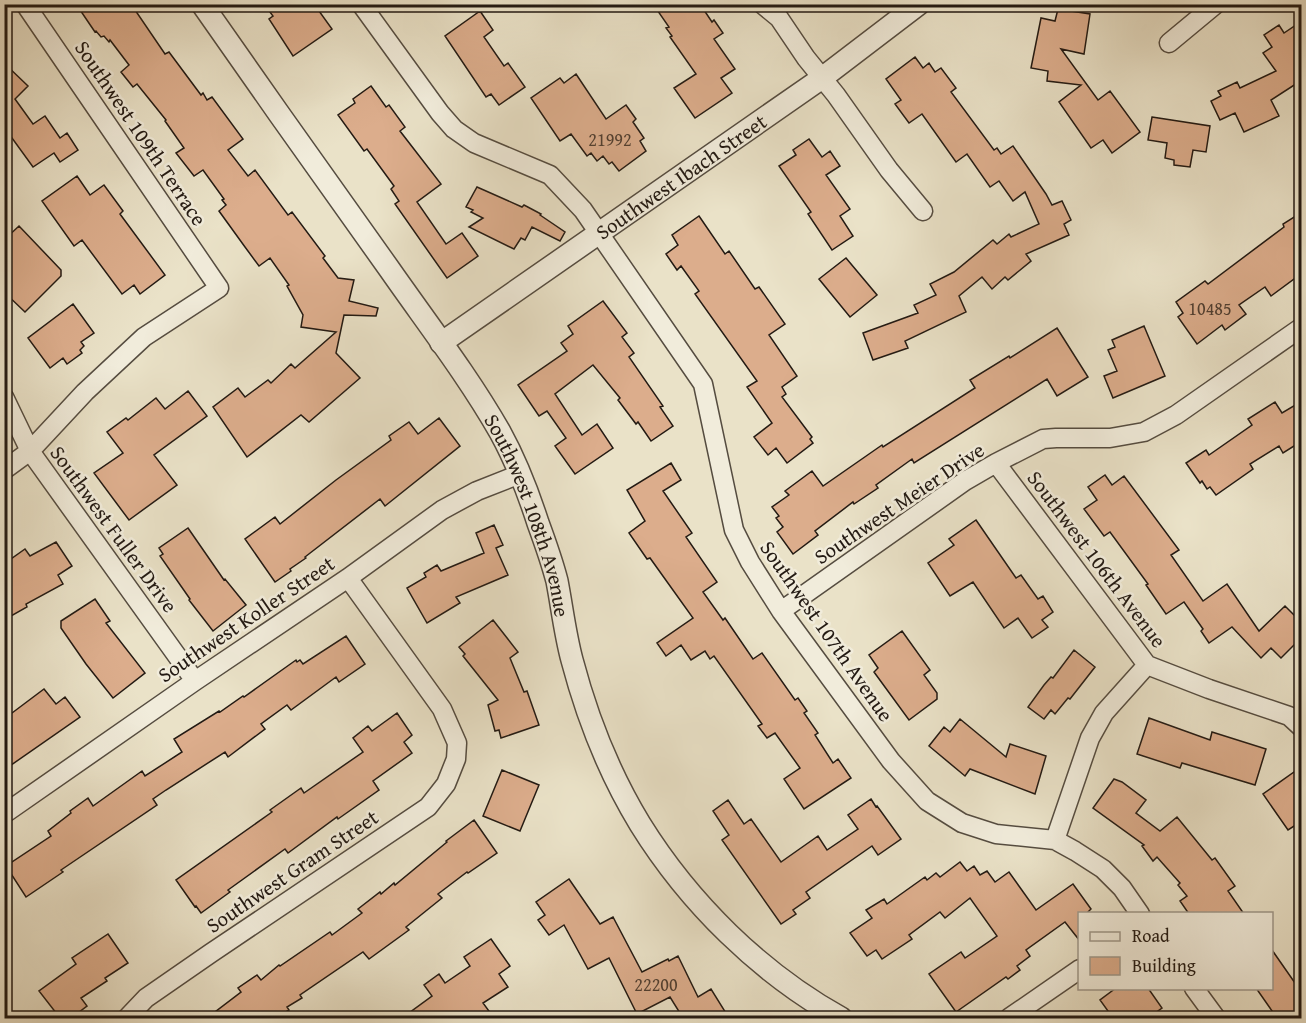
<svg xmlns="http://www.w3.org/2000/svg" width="1306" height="1023" font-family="'Gentium Book Plus',serif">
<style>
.building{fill:#dcad8c;stroke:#231a13;stroke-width:1.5}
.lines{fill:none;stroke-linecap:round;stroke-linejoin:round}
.minor-casing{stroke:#554c40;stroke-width:21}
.tertiary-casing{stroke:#554c40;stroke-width:24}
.minor{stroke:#f1ecdb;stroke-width:18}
.tertiary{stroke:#f1ecdb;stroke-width:21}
.labels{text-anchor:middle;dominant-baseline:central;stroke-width:5;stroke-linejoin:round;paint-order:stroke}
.number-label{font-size:18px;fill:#513f31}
.street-label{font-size:21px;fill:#231a13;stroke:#f1ecdb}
</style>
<rect width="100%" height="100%" fill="#eae2c8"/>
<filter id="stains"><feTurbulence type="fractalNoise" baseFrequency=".00333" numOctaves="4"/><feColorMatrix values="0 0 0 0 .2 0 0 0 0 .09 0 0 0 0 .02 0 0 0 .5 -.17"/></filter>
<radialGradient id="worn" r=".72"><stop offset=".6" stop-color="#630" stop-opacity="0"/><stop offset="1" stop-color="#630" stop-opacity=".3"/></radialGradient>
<path class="building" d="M76,4H131L165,54L169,52L201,95L203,93L207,100L212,97L243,139L228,150L248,176L255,170L288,215L292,212L325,256L323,258L338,278L354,280L349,301L378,308L376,316L344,315L336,353L360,378L309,422L301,415L247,457L213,407L238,388L245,397L268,380L271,383L291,364L295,368L336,332L301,327L303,315L287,286L289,285L270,258L259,266L245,247L219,211L226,205L222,200L224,199L203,170L194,176L176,153L184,148L165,121L166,120L137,84L133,87L121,72L129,65L110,40L109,42L104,36L101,37L96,31L95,32Z
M264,4H314L332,29L293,56L269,19L273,16Z
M653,4H700L712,22L714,20L723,33L714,39L735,69L721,78L732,93L695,118L674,88L696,74L670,37L672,36L666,28L669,27Z
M1058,9L1090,14L1084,54L1061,49L1098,100L1110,91L1140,132L1112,153L1103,140L1091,148L1059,102L1081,85L1047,81L1048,71L1031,68L1041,18L1055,21Z
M480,11L493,30L484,37L504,66L508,63L525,87L499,105L491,94L486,97L445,36Z
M1302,21V80L1271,100L1279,116L1244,132L1235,113L1220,120L1211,101L1221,96L1218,91L1237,82L1240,88L1276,71L1263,53L1272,47L1264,35L1279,25L1284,33Z
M915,57L923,68L929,63L935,72L941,68L956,88L951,92L994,150L997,148L1001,154L1013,146L1046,194L1052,205L1062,201L1071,220L1064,224L1069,235L1026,254L1031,261L1008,280L1005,277L992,289L982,277L959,296L966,312L905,341L908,348L873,360L863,333L918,313L914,305L936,295L930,284L954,272L993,240L997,244L1009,234L1011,237L1039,224L1025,192L1013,201L999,181L990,187L967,154L956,162L922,114L909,123L895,104L901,100L886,79Z
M4,63L28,86L15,99L33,124L45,116L60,138L67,133L78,150L60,162L54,153L33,167L4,127Z
M576,74L606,119L626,105L636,119L633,122L644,138L640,141L646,151L619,171L612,162L609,164L603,156L597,161L591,153L587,156L571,134L560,141L531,98L560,78L564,83Z
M371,86L386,107L389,105L405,127L400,131L441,184L417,202L446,244L462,233L478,256L447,278L395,204L399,201L391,189L394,186L367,149L364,151L338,115L355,103L353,99Z
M1152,117L1210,126L1206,152L1193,150L1190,167L1174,165V160L1165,158L1167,143L1148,140Z
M809,139L822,157L830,151L840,166L826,175L850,209L840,216L853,236L832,250L808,214L811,212L779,166L796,155L793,150Z
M77,176L90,195L104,185L123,211L120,214L165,275L140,294L134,285L122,294L82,240L74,246L42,201Z
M477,187L522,207L524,205L541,214L540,215L565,232L560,241L532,227L525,240L521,238L514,249L469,227L483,218L471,212L473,210L466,207Z
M1302,212V273L1271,296L1265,287L1239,305L1246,314L1225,330L1222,325L1197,344L1178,317L1183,313L1176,302L1205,281L1208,284L1284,227L1283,224Z
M699,216L725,254L729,251L755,289L759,287L785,324L769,335L797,376L782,387L786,394L782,397L812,437L810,439L813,443L787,463L776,448L768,455L754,437L772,423L747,387L757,381L695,294L699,291L681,266L677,270L666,254L678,245L672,235Z
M19,226L61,270V276L25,312L4,292V240Z
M846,258L877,295L850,317L819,279Z
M603,301L627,333L622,337L634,353L629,357L663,406L660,407L673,426L651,441L638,422L636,424L618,400L620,398L593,365L555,394L582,435L597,424L613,448L575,474L555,446L566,438L547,411L539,416L518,385L567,351L561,343L573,334L568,326Z
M73,304L94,333L81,342L84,346L80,350L82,353L67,364L63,358L50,368L28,338Z
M1144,326L1165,376L1113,398L1104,376L1117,371L1108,350L1115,347L1112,340Z
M1057,328L1088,377L1057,396L1047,379L914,463L912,459L876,485L878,488L854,504L853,502L815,531L818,535L793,554L777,532L783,527L776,518L779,516L772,507L789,495L785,491L812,471L823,486L882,445L883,447L975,388L970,380L1009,356L1010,358Z
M188,391L207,416L154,455L177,485L129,520L94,473L123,453L107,432L126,418L128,420L156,398L165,409Z
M1302,401V441L1283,453L1279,446L1250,464L1253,469L1216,495L1210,487L1207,489L1202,481L1200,483L1186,463L1206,450L1209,455L1252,425L1248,419L1275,402L1282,413Z
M439,418L460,446L385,506L380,499L305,557L306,558L290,569L291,571L275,582L245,539L275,517L280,524L336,480L391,440L389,436L409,422L418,434Z
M671,463L681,480L663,491L692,533L686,537L717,582L703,592L723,620L725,618L753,659L762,653L795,700L798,698L807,711L804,713L818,733L815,735L833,763L838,759L851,778L804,809L784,779L800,768L775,733L767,738L758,726L762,724L714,656L710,659L705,651L691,660L681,645L666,656L657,643L693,618L650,558L647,559L629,533L645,521L627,490Z
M1105,475L1112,485L1124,476L1179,550L1171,555L1203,601L1227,584L1259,631L1285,606L1302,623V637L1281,658L1271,648L1261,658L1232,627L1209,643L1201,631L1203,629L1184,602L1166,614L1146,585L1148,584L1110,532L1104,536L1084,509L1097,500L1088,487Z
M976,520L1016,578L1021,575L1038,599L1043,596L1053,612L1042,620L1048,627L1032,638L1018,618L1004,628L973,582L950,596L928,563L954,545L949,539Z
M494,525L503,545L496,548L508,575L456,597L460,603L427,623L407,588L426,577L424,573L437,565L441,571L484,553L476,533Z
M188,528L224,580L225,579L246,605L213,631L189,600L190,599L160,556L163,554L159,548Z
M56,542L72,566L58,575L63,584L26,604L27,607L4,620V564L25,549L30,556Z
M95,599L110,621L106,623L145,673L113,698L86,664L61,628V621Z
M493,620L518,652L510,658L524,692L527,691L539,725L501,738L499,730L495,731L488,705L498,700L463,656L465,654L459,647Z
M902,631L930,670L924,675L937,693V699L909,720L874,672L878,668L869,655Z
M346,636L365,664L339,682L336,677L291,710L287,705L261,724L265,729L228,757L225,752L166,790L153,799L157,805L61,870L63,872L26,897L6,866L51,836L48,831L71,813L70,811L88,798L93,806L142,771L145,776L182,752L174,739L219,711L220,712L243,696L244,697L296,660L297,662L300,660L303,664Z
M1074,650L1095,667L1070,699L1068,698L1055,714L1051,710L1044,719L1028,707L1044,685L1051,677L1053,678Z
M44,689L56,704L65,697L80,717L4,770V719Z
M397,713L412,735L404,742L412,753L373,781L379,790L338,819L337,817L288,853L285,849L228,890L230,892L201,913L196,906L195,907L176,880L272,812L270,810L301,788L304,793L363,752L353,738L368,726L372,731Z
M1149,718L1210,740L1212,732L1266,749L1255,785L1182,763L1180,768L1137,754Z
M960,719L1006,757L1010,744L1046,756L1035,794L970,769L965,776L929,746L944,727L950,732Z
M502,770L539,785L520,831L483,816Z
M1294,772L1302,783V821L1288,830L1263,794Z
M1114,779L1122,782L1146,800L1136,813L1160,831L1177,817L1212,860L1215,858L1235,886L1228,891L1244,914H1189L1180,901L1187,896L1178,885L1180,883L1157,857L1153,861L1142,846L1144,845L1093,808Z
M871,799L876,807L877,806L880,810L901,839L878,855L872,846L806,892L810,898L793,910L796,914L781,924L722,840L729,835L713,811L728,800L744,824L751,819L781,862L818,836L827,850L858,829L848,815Z
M474,820L497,853L468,873L467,872L438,894L442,898L406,927L409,930L369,959L363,952L300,995L302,998L287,1007L289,1010L276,1018H207L241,992L238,988L257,975L261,980L279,965L280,966L330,932L332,935L362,913L358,909L380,892L381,894L394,883L395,885L447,842L446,841Z
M960,862L967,871L974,866L980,875L987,871L995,882L1009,872L1036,910L1073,884L1091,909L1086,914H1080V941L1065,922L1026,950L1030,956L1017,966L1020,970L1008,979L1006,977L956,1012L929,974L961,952L965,958L997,936L970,898L945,918L940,912L909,935L912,939L882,959L876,950L867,956L850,933L872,918L866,910L884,899L887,904L925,877L927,880L936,873L940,877Z
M569,879L600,924L613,917L642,972L668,959L669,961L678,956L698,997L711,989L729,1018H683L670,997L637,1014L609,958L588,969L564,925L549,935L538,920L545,915L536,902Z
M108,934L128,963L105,978L107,981L81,998L87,1006L71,1018H60L39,991L76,964L72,958Z
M491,939L510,966L499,974L508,987L483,1003L494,1018H402L432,996L424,985L439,974L445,983L470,966L464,957Z
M1272,950L1302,993V1018H1277L1256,988H1272Z
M1116,988H1148L1162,1008L1148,1018H1113L1100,1000Z"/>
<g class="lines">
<g class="minor-casing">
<path id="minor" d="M361,4L440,113L454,129L474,143L550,175L583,210L703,384L734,530L750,562L781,611L891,761L927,801L962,823L996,834L1055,840L1075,851L1103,869L1122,888L1140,914
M762,4L779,18L806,58L836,95L889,170L923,211
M1169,43L1216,4
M4,397L30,451L195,681
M996,463L1147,665L1209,689L1289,716L1302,728
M4,470L30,451L85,392L144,337L219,288L25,4
M781,611L965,481L996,463L1043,439L1056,438H1110L1144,432L1176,415L1302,327
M4,814L195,681L348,578L442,510L477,491L520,474
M1055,840L1090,738L1104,713L1147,665
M1194,988L1216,1018
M127,1018L146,998L211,953L428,807L446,784L456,759L457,743L442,709L348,578
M1009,1018L1080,969"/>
</g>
<g class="tertiary-casing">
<g id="tertiary">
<path id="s1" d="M202,4C264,93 327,182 390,270C427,323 468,376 500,432C516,461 528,492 538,523C545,542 552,562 557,581C562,607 565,634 572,660C587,717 609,773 640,824C689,903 760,973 841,1018"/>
<path id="s2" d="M441,343L822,78L919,4"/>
</g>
</g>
<use href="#minor" class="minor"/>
<use href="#tertiary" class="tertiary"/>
</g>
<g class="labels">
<g class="number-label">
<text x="610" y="139">21992</text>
<text x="1210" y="308">10485</text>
<text x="656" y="984">22200</text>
</g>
<g class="street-label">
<text transform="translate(141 133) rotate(56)">Southwest 109th Terrace</text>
<text stroke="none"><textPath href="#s2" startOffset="292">Southwest Ibach Street</textPath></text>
<text transform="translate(899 503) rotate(-34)">Southwest Meier Drive</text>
<text stroke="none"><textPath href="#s1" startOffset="610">Southwest 108th Avenue</textPath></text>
<text transform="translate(114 529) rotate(54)">Southwest Fuller Drive</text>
<text transform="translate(1097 559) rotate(53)">Southwest 106th Avenue</text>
<text transform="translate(246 619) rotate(-34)">Southwest Koller Street</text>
<text transform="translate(827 631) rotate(55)">Southwest 107th Avenue</text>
<text transform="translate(292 871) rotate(-34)">Southwest Gram Street</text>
</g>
</g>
<rect width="1306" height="1023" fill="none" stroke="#eae2c8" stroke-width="24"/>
<rect x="6" y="6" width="1294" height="1011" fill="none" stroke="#231a13" stroke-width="3"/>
<rect x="12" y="12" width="1282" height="999" fill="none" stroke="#231a13" stroke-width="1.5"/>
<rect x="1078" y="912" width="195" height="78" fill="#f1ecdb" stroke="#9f988b" stroke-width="1.5"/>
<rect x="1090" y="932" width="30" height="9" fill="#f1ecdb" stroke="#9f988b" stroke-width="1.5"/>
<text x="1132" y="942" font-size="18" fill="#231a13">Road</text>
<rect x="1090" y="957" width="30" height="18" fill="#dcad8c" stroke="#9f988b" stroke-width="1.5"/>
<text x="1132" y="972" font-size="18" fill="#231a13">Building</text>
<rect width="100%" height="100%" filter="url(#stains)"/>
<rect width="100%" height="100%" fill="url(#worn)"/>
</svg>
